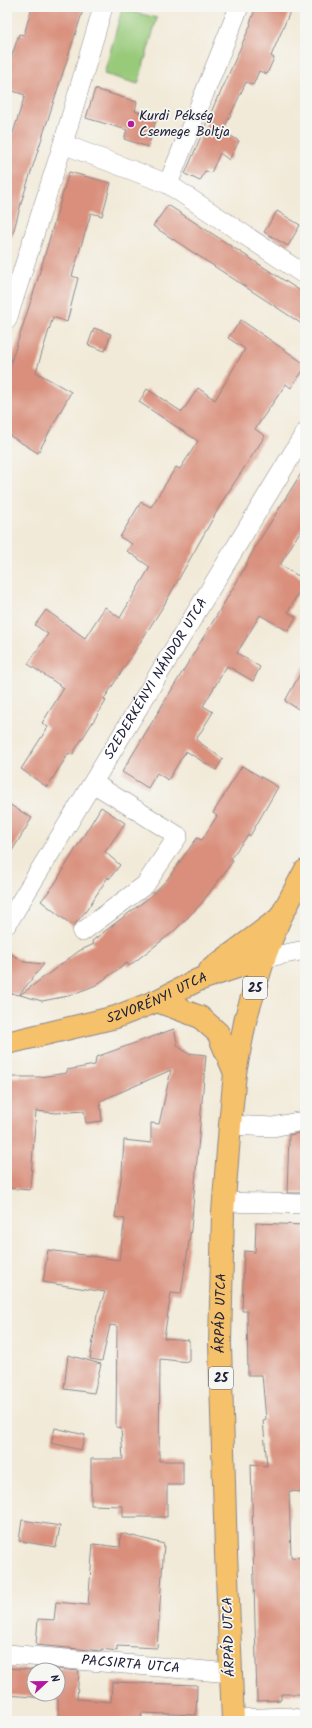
<svg xmlns="http://www.w3.org/2000/svg" width="312" height="1728" font-family="Kalam,sans-serif">
<style>
.garden{fill:#98ca7a;stroke:#5d765a}
.building{fill:#d98f7c;fill-rule:evenodd}
.lines{fill:none;stroke-linecap:round;stroke-linejoin:round}
.minor-casing{stroke:#8a868a;stroke-width:20}
.major-casing{stroke:#8a868a;stroke-width:24}
.minor{stroke:#fff;stroke-width:19}
.major{stroke:#f5c16b;stroke-width:22}
.poi-dot{fill:#b5179e;stroke:#f6f6f2;stroke-width:1.5}
.labels{text-anchor:middle;dominant-baseline:central;stroke-width:3.5;stroke-linejoin:round;paint-order:stroke}
.shield{fill:#f6f6f2;stroke:#626272;stroke-width:1}
.shield-label{font-size:13px;font-weight:bold;fill:#22223b}
.poi-label{font-size:14px;fill:#22223b;stroke:#f6f6f2;text-anchor:start}
.street-label{font-size:14px;fill:#22223b;stroke:#f6f6f2}
</style>
<rect width="100%" height="100%" fill="#f6f6f2"/>
<filter id="ink" filterUnits="userSpaceOnUse"><feTurbulence type="fractalNoise" baseFrequency=".025" numOctaves="2"/><feDisplacementMap in="SourceGraphic" scale="8" xChannelSelector="R" yChannelSelector="G"/><feConvolveMatrix kernelMatrix="1 2 1 2 8 2 1 2 1" color-interpolation-filters="sRGB"/></filter>
<filter id="wash" filterUnits="userSpaceOnUse"><feTurbulence type="fractalNoise" baseFrequency=".012" numOctaves="4" result="noise"/><feDisplacementMap in="SourceGraphic" scale="16" xChannelSelector="R" yChannelSelector="G"/><feGaussianBlur stdDeviation="0.9" result="paint"/><feColorMatrix in="noise" values="0 0 0 0 0 0 0 0 0 0 0 0 0 0 0 0 0 1.4 0 .05"/><feComposite in="paint" operator="in"/></filter>
<g filter="url(#wash)">
<rect width="100%" height="100%" fill="#f2ead8"/>
<path class="garden" d="M122,9L157,18L138,84L104,74Z"/>
<g id="blocks">
<path class="building" d="M32,7H84L22,200L12,237H7V135L12,136L25,95L7,89V71L19,34L24,35Z
M256,7H292L271,56L274,58L267,74L259,71L253,85L246,82L223,131L239,141L229,160L220,153L211,173L205,171L200,181L185,174L218,96H219L251,24L250,23Z
M95,89L137,102L135,111L157,117L148,147L124,139L127,130L86,118Z
M69,172L111,183L102,216L91,213L72,276L78,278L67,322L53,317L36,372L71,392L38,453L7,434V383L12,359L36,285Z
M168,205L305,294V326L153,226Z
M277,211L300,225L288,246L264,232Z
M241,320L305,364V368L291,388L286,384L255,429L265,436L225,497L164,605L104,699L106,701L72,755L69,753L47,787L21,769L48,727L42,723L64,688L28,664L48,634L35,625L46,610L85,638L105,607L120,618L150,567L127,551L132,544L120,537L141,502L151,507L176,467L180,469L198,441L139,402L147,389L182,412L198,388L215,400L245,349L228,338Z
M94,328L111,334L105,351L88,345Z
M305,467V523L280,565L305,580L288,612L296,617L288,631L260,615L237,653L260,667L253,681L227,666L203,706L213,712L196,740L223,759L216,770L186,751L168,780L157,773L148,788L122,772L238,580L254,549Z
M305,665V713L285,701Z
M242,766L278,787L250,836L248,835L231,858L233,861L201,904L173,932L129,966L127,963L96,985L68,996L42,1001L20,995L79,951L94,944L92,941L146,900L166,881L197,838L202,840L217,816L213,813Z
M7,803L32,818L7,859Z
M101,807L125,823L105,852L120,865L109,879L108,877L86,911L73,926L41,901L54,885Z
M7,951L24,962L44,964L19,995L7,992Z
M174,1029L178,1046L187,1053L206,1055L191,1229L181,1294L171,1293L164,1338L189,1340V1362L160,1359L159,1461H183V1485H167V1517H123V1506L91,1505V1459H123L121,1428L116,1427L117,1326L110,1325L102,1361L90,1359L97,1315L105,1292L43,1282L48,1250L119,1260L125,1219L115,1217L122,1173L124,1140L151,1143V1123L159,1124L171,1070L100,1101L102,1121L86,1123L84,1111L56,1113L36,1111L30,1190L7,1188V1077H40L67,1073V1070L95,1065L96,1057Z
M305,1129V1193H287L289,1135L299,1133Z
M256,1223L305,1225V1492L289,1491L291,1557L305,1558V1694H281V1700L257,1701L251,1464L267,1466L263,1420L266,1419L262,1375H248L247,1311H242L244,1251L255,1252Z
M68,1355L101,1364L94,1393L64,1389Z
M55,1428L85,1435L81,1450L51,1443Z
M22,1520L60,1526L56,1547L19,1541Z
M121,1533L164,1544L157,1648L117,1646V1651L101,1649V1651L36,1645L38,1619L54,1620L56,1602L88,1605L93,1544L120,1547Z
M35,1667L79,1671L77,1699L111,1702L112,1682L197,1685L196,1715L142,1713L141,1721H58V1699L7,1695V1668L35,1670ZM34,1670H58V1694H34Z"/>
</g>
</g>
<g filter="url(#ink)">
<use href="#blocks" fill-opacity="0" stroke="#8a868a" stroke-width="1"/>
<g class="lines">
<g class="minor-casing">
<g id="minor">
<path d="M63,144L168,184L305,275"/>
<path d="M168,184L239,7"/>
<path d="M7,320L63,144L103,7"/>
<path id="s1" d="M7,924L305,433"/>
<path d="M82,932L145,885L178,836L93,783"/>
<path d="M264,958L305,950"/>
<path d="M230,1125L273,1127L297,1122"/>
<path d="M224,1202L305,1204"/>
<path id="s2" d="M7,1654L231,1673"/>
<path d="M233,1719L288,1717L305,1720"/>
</g>
</g>
<g class="major-casing">
<g id="major">
<path d="M210,970L280,918"/>
<path d="M157,1001L200,1017L218,1033L235,1073"/>
<path id="s3" d="M7,1043L116,1017L157,1001L198,980L264,958"/>
<path id="s4" d="M233,1721L226,1553L220,1344L223,1212L230,1125L235,1073L246,1017L264,958L280,918L305,871"/>
</g>
</g>
<use href="#minor" class="minor"/>
<use href="#major" class="major"/>
</g>
</g>
<circle class="poi-dot" cx="131" cy="124" r="4"/>
<g class="labels">
<g class="shield">
<rect x="243" y="977" width="24" height="22" rx="3"/>
<rect x="209" y="1367" width="24" height="22" rx="3"/>
</g>
<g class="shield-label">
<text x="255" y="988">25</text>
<text x="221" y="1378">25</text>
</g>
<g class="poi-label">
<text x="139" y="116">Kurdi Pékség<tspan x="139" dy="16">Csemege Boltja</tspan></text>
</g>
<g class="street-label">
<text stroke="none"><textPath href="#s1" startOffset="287">SZEDERKÉNYI NÁNDOR UTCA</textPath></text>
<text stroke="none"><textPath href="#s3" startOffset="157">SZVORÉNYI UTCA</textPath></text>
<text stroke="none"><textPath href="#s4" startOffset="408">ÁRPÁD UTCA</textPath></text>
<text transform="translate(229 1637) rotate(-92)">ÁRPÁD UTCA</text>
<text stroke="none"><textPath href="#s2" startOffset="124">PACSIRTA UTCA</textPath></text>
</g>
</g>
<rect width="312" height="1728" fill="none" stroke="#f6f6f2" stroke-width="24"/>
<g transform="translate(46 1682) rotate(68)"><circle r="19" fill="#f6f6f2" stroke="#a1a1a9"/>
<path d="M0-3L7 15L0 10L-7 15Z" fill="#b5179e"/>
<text y="-6" font-size="11" font-weight="bold" text-anchor="middle" fill="#22223b">N</text>
</g>
</svg>
